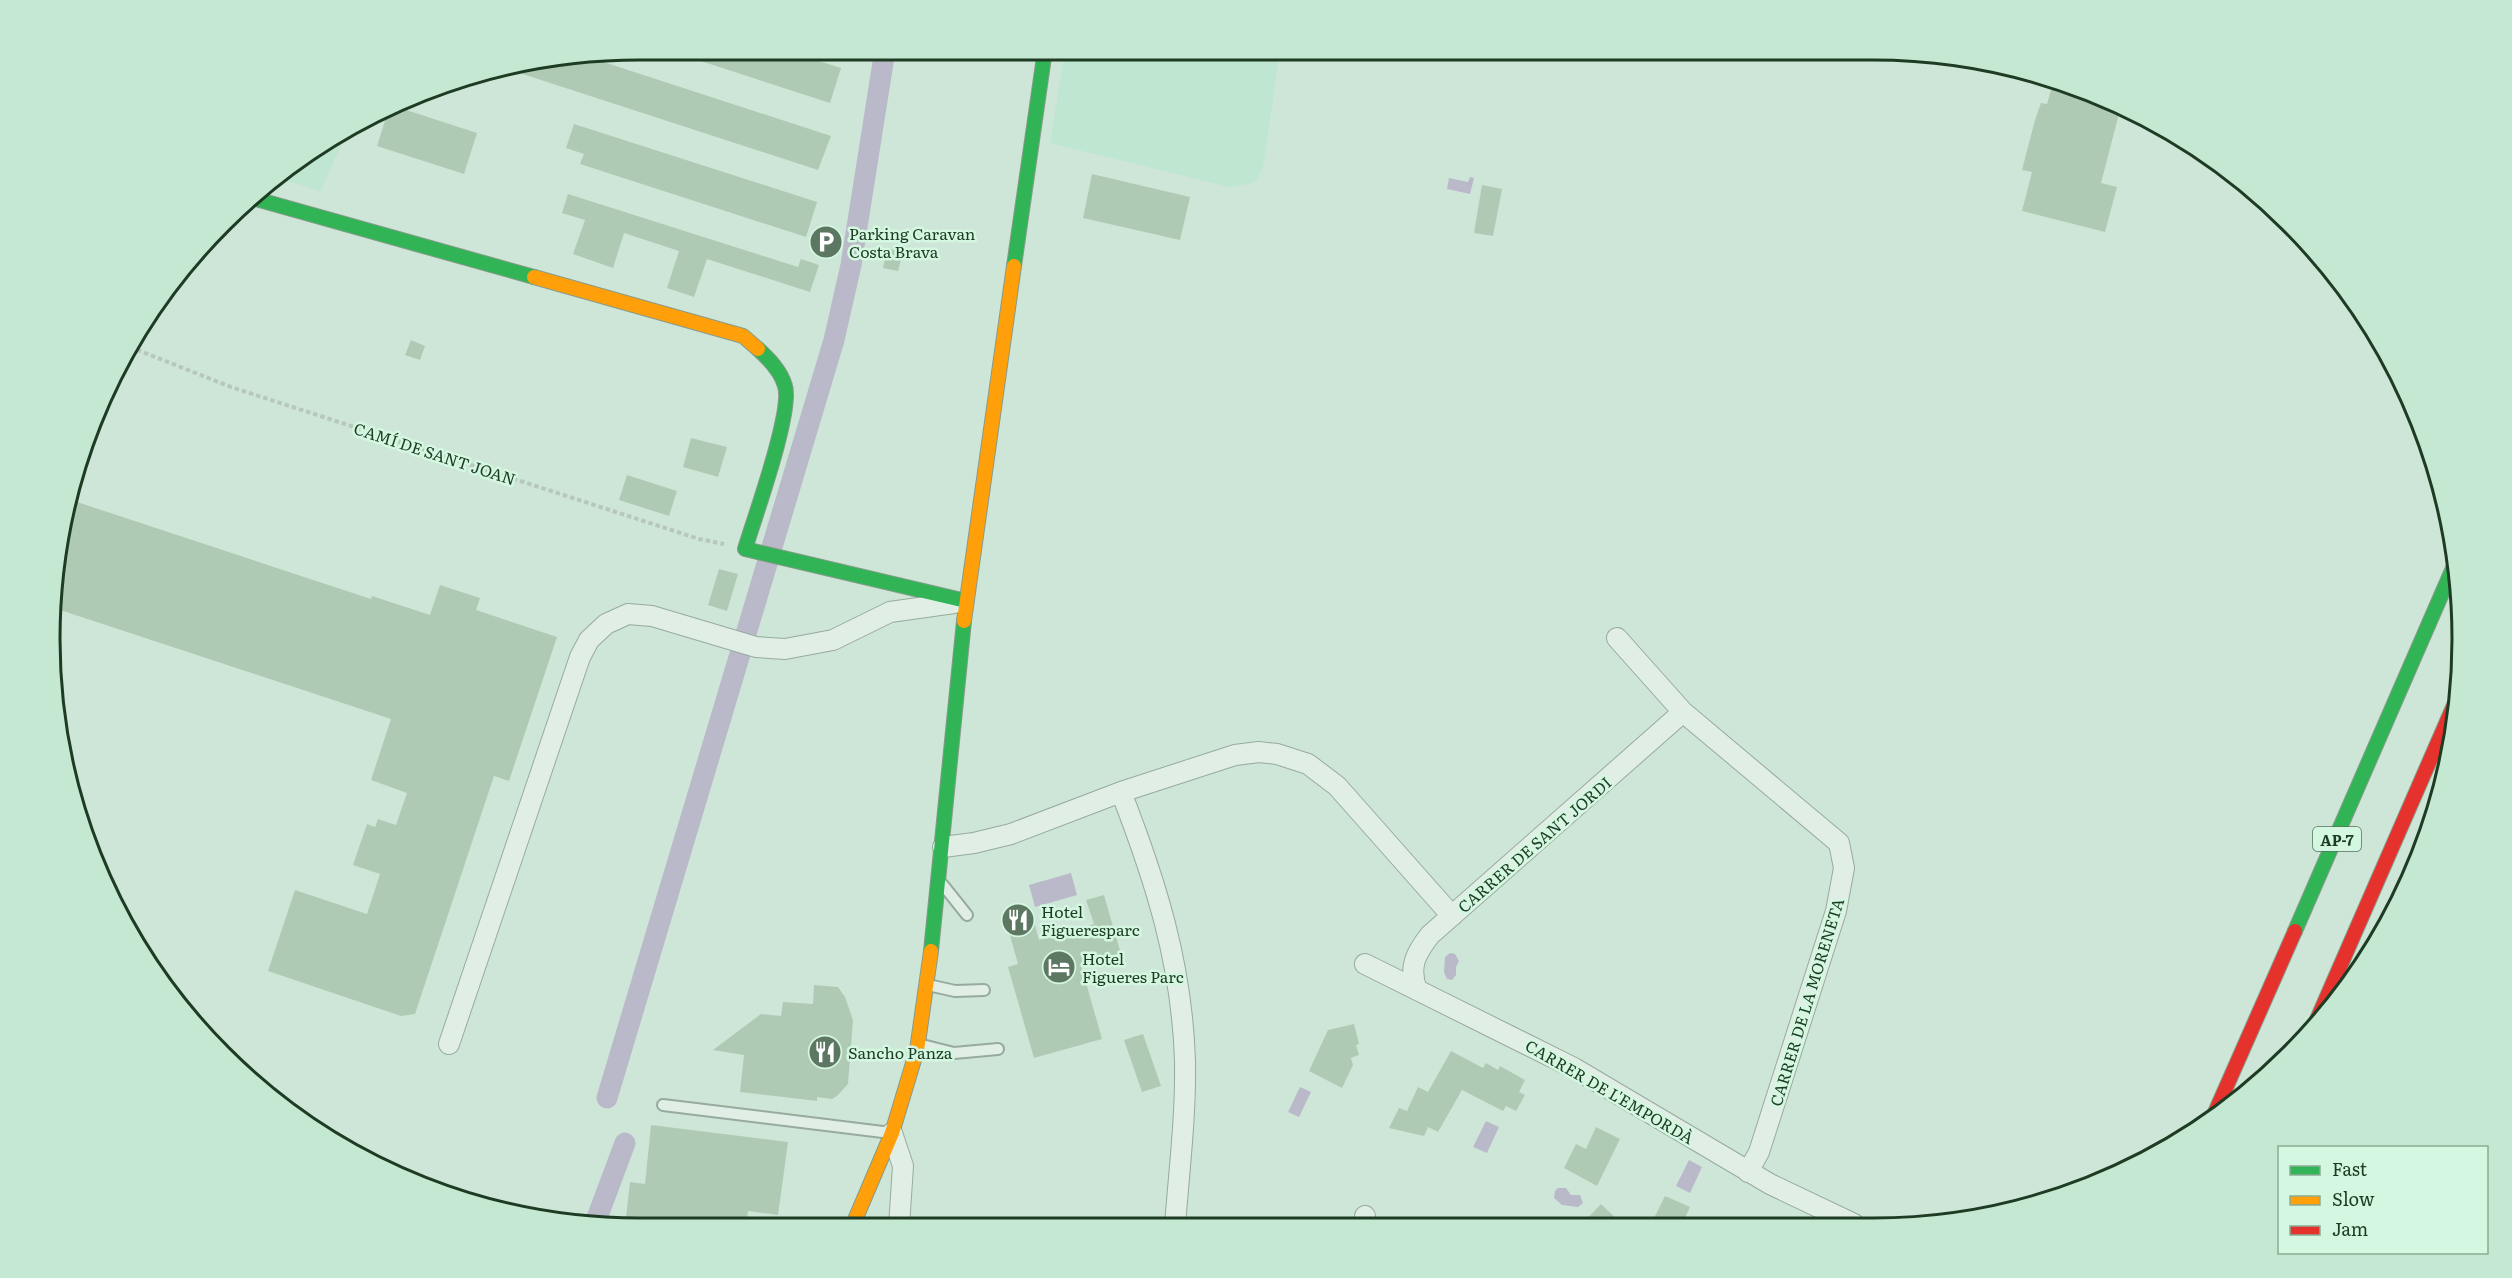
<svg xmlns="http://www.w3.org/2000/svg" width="2512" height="1278" font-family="Literata,serif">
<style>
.farmland{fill:#bee6d1}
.water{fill:#bab9c9}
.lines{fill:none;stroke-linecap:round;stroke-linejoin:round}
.canal{stroke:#bab9c9;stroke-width:21}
.building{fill:#afcab4}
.lane-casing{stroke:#97ab9d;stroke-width:14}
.street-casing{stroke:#97ab9d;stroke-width:22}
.fast-casing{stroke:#879b8c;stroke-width:16}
.slow-casing{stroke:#879b8c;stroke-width:16}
.jam-casing{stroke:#879b8c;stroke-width:16}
.path{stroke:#b7c7bc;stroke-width:4;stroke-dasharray:4.5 3;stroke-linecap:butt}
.lane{stroke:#e0eee5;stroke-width:10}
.street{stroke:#e0eee5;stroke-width:20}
.fast{stroke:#30b455;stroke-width:14}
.slow{stroke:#ff9f0a;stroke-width:14}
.jam{stroke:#e5322d;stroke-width:14}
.labels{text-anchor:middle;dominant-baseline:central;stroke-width:5;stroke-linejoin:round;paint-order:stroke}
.shield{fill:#d4f7e1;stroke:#55735c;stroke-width:1.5}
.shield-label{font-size:15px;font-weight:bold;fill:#1e3b23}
.poi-label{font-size:16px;fill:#1e3b23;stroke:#d4f7e1;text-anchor:start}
.street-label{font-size:16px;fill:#1e3b23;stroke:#d4f7e1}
.rim{fill:none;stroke:#1e3b23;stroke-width:3}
</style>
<rect width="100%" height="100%" fill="#cee6d7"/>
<path class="farmland" d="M1065,50H1280L1263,168L1254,183L1229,187L1050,143Z
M350,126L320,191L274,177L280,172Z"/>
<path class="water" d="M1470,177L1474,178L1470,194L1447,189L1449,178L1468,182Z
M1071,873L1077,895L1035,907L1029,885Z
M1450,953L1455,954L1459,961L1456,967V975L1452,980L1447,979L1444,972L1445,957Z
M1300,1087L1311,1092L1299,1117L1288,1112Z
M1486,1121L1499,1127L1487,1153L1473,1147Z
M1689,1160L1702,1167L1690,1193L1676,1186Z
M1558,1188H1566L1571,1195H1580L1583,1203L1578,1207L1562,1205L1554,1198L1555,1191Z"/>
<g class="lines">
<path class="canal" d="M607,1098L834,340L851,265L885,50
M594,1226L625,1143"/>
</g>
<path class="building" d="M677,50H784L841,68L830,103L676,53Z
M582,55L831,136L818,170L501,67L524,61Z
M2056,81L2121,106L2101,183L2117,187L2105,232L2022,211L2032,172L2022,170L2035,120L2041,103L2047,104L2052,87L2055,88Z
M394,106L477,133L464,174L377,146L389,108Z
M574,124L817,202L806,237L580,164L584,154L566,148Z
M1092,174L1190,197L1180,240L1083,218Z
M1482,185L1502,189L1493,236L1474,233Z
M568,194L798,267L801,259L819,265L810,292L707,259L694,297L667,288L679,251L624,233L613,268L573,254L585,220L562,213Z
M887,248L903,252L898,271L883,268Z
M411,340L425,346L420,360L405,355Z
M691,438L727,447L718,477L683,467Z
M627,475L677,491L669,516L619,500Z
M68,499L371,599L372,596L430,615L440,585L480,598L476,610L557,637L509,781L494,776L415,1014L401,1016L268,971L295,890L367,914L380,874L353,865L367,824L375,827L378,819L396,825L407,793L371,780L391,719L51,607L61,524Z
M719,569L738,574L727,611L708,605Z
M1104,895L1121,954L1081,965L1102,1039L1034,1058L1008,967L1018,964L1004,914L1030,907L1039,940L1094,924L1086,900Z
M814,985L838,987L845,997L853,1020L848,1084L837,1096L832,1099L817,1097V1101L740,1092L744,1055L713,1050L761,1014L781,1016L783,1002L813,1004Z
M1354,1024L1359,1044L1356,1045L1359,1055L1351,1058L1353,1065L1342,1088L1309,1071L1328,1030Z
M1143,1034L1161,1086L1142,1092L1124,1040Z
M1451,1051L1483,1068L1486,1063L1498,1070L1500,1066L1525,1080L1519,1092L1525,1095L1516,1111L1506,1106L1503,1111L1462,1090L1438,1132L1428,1127L1424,1136L1389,1128L1399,1108L1407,1111L1418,1087L1428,1092Z
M651,1125L788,1142L778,1215L748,1211L746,1227H625L630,1182L645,1184Z
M1596,1127L1620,1139L1597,1186L1564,1168L1576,1144L1586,1149Z
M1665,1196L1690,1207L1682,1224H1651Z
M1601,1204L1622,1224H1582Z"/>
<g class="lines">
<g class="lane-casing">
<path id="lane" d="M943,885L967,915
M928,985L955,991L984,990
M918,1044L954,1053L998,1049
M663,1105L891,1133"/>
</g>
<g class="street-casing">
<path id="street" d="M1617,638L1683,712L1839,843L1844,868L1836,911L1759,1152L1748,1172
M1121,792C1156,882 1182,964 1185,1061C1186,1116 1179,1171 1175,1226
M943,847L974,843L1011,834L1121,792L1235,755L1259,752L1277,754L1308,764L1337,786L1452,916
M1365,964L1574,1068L1770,1184L1854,1224
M1417,990C1408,967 1416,953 1430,935L1683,712
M449,1044L580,657L589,640L606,624L628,614L652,616L756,647L785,649L833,640L890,612L954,603
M892,1133L903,1166L899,1226
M1364,1225L1365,1216"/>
</g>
<g class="fast-casing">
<path id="fast" d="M252,198L534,277
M1014,266L1045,50
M758,349C769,359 781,371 785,386C793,411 754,519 745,549L966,601
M2295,931L2457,559
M931,951L964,621"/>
</g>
<g class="slow-casing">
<path id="slow" d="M534,277L743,336L758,349
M964,621L1014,266
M852,1227L892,1133L917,1050L931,951"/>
</g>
<g class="jam-casing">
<path id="jam" d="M2315,1024L2458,696
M2213,1117L2295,931"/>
</g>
<path class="path" d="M130,347L231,387L699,539L724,544"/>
<use href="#lane" class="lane"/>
<use href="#street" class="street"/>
<use href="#fast" class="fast"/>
<use href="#slow" class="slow"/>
<use href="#jam" class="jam"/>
</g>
<defs>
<g id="parking-disc" transform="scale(1.725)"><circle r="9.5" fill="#5c7762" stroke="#d4f7e1"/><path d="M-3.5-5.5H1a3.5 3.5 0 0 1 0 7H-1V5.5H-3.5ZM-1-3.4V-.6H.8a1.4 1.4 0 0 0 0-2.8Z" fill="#fff"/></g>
<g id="restaurant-disc" transform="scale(1.725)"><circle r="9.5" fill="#5c7762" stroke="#d4f7e1"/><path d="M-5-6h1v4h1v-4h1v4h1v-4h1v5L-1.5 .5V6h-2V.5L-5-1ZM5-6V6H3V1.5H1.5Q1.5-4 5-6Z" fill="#fff"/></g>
<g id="hotel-disc" transform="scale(1.725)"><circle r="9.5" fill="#5c7762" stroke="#d4f7e1"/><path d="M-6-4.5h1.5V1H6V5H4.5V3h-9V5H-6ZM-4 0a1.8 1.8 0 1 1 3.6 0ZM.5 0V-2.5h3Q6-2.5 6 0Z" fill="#fff"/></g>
</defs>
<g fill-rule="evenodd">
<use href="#parking-disc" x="826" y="242"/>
<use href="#restaurant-disc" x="1018" y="920"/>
<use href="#hotel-disc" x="1059" y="967"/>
<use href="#restaurant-disc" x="825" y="1052"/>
</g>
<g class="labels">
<rect class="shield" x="2313" y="827" width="48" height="24" rx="4.5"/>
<g class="shield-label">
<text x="2337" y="839">AP-7</text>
</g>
<g class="poi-label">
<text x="849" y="233">Parking Caravan<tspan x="849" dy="18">Costa Brava</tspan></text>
<text x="1041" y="911">Hotel<tspan x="1041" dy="18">Figueresparc</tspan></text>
<text x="1082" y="958">Hotel<tspan x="1082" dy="18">Figueres Parc</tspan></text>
<text x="848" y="1052">Sancho Panza</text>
</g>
<g class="street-label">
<text transform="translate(435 453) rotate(18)">CAMÍ DE SANT JOAN</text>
<text transform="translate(1534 844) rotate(-41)">CARRER DE SANT JORDI</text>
<text transform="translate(1806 1002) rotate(-73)">CARRER DE LA MORENETA</text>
<text transform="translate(1610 1091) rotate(30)">CARRER DE L'EMPORDÀ</text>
</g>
</g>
<path d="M0 0H2512V1278H0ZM639 60H1873A579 579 0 0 1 2452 639V639A579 579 0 0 1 1873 1218H639A579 579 0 0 1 60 639V639A579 579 0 0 1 639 60Z" fill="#c5e8d2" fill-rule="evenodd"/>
<path class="rim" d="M639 60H1873A579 579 0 0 1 2452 639V639A579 579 0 0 1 1873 1218H639A579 579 0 0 1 60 639V639A579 579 0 0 1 639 60Z"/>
<rect x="2278" y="1146" width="210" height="108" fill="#d4f7e1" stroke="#8bac95" stroke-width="1.5"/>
<rect x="2290" y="1166" width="30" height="9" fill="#30b455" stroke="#8bac95" stroke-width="1.5"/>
<text x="2332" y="1176" font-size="18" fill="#1e3b23">Fast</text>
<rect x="2290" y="1196" width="30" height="9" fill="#ff9f0a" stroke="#8bac95" stroke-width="1.5"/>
<text x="2332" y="1206" font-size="18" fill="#1e3b23">Slow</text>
<rect x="2290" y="1226" width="30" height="9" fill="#e5322d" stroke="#8bac95" stroke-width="1.5"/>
<text x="2332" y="1236" font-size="18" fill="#1e3b23">Jam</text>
</svg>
